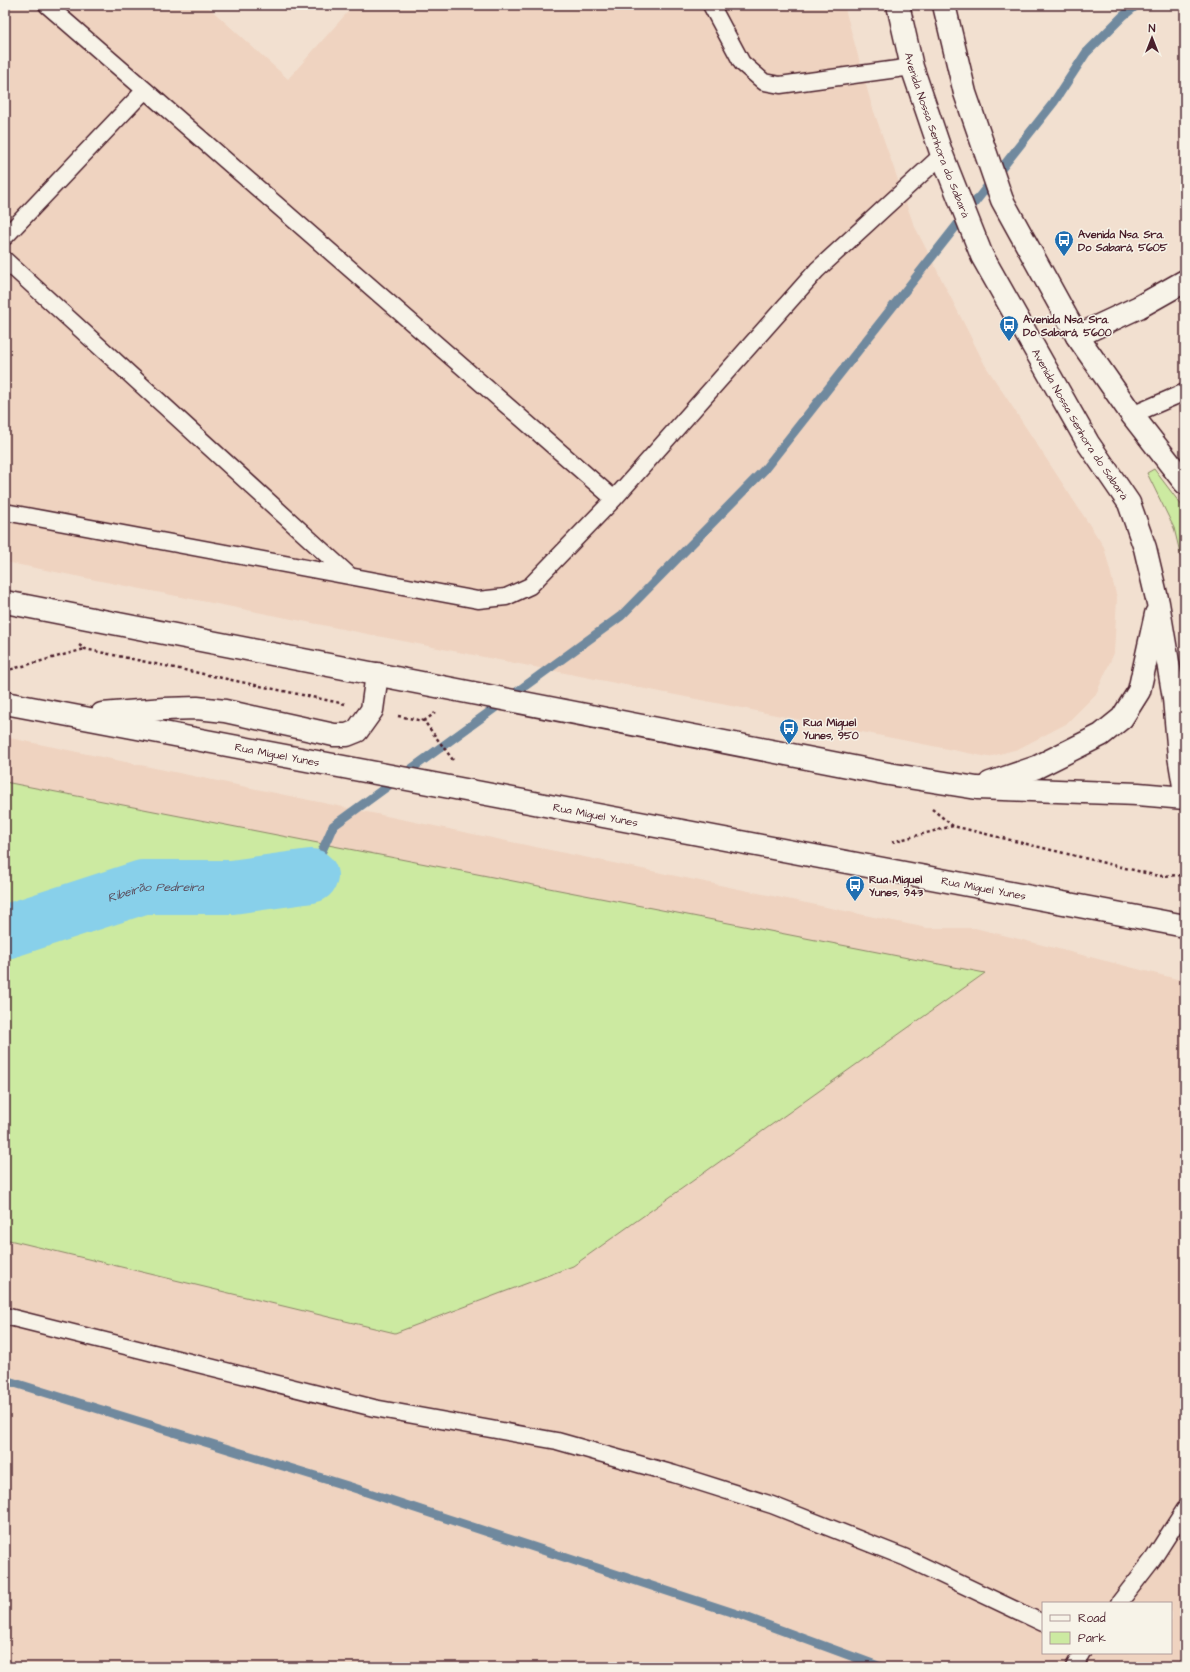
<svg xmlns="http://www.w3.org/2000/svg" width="1190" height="1672" font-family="'Architects Daughter',sans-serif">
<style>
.built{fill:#efd3c0;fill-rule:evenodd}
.green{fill:#cceaa1;stroke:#8b8466}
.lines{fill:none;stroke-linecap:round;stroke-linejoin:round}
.stream{stroke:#6f899e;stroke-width:9}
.river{stroke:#88d0ea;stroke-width:54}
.service-casing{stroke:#4a1f2b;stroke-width:19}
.minor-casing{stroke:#4a1f2b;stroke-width:25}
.primary-casing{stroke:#4a1f2b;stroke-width:25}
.path{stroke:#4a1f2b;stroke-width:2.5;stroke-dasharray:3 3;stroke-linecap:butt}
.service{stroke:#f7f3e8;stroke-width:16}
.minor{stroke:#f7f3e8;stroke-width:22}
.primary{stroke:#f7f3e8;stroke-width:22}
.labels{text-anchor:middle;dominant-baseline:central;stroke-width:3;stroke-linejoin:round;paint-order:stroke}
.street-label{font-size:11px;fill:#4a1f2b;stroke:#f7f3e8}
.poi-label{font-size:11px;font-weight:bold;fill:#4a1f2b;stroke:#f7f3e8;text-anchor:start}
.water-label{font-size:12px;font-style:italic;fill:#5a4b5b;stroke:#f7f3e8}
</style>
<rect width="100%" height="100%" fill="#f2e0d0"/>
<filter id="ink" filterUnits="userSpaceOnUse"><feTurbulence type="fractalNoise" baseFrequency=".025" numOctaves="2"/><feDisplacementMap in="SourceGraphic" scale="8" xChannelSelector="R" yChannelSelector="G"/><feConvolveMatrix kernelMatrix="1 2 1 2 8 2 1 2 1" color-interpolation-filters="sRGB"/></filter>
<g filter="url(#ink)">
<path class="built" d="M5,5H206L288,79L354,5H844L871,103L913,223L985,365L1104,547L1117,598L1114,653L1096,694L1066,724L1018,749L988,757L5,562Z
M5,737L927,928H975L1185,981V1667H5ZM1043,1603H1171V1653H1043Z"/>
<path class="green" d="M1154,469L1185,510V579L1183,565L1174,528L1147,473Z
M5,782L985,973L573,1266L395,1333L5,1239Z"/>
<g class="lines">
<path class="stream" d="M311,876L333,826L621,616L764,470L1054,102L1086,53L1123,16L1137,5
M5,1380L351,1487L740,1615L881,1667"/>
<path class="river" id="s1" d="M5,932L143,887H232L311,876"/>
<g class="service-casing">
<path id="service" d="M711,5L742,63L764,82L780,85L912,67
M145,90L614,499
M5,237L145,90L47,5
M5,260L350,576
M1132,415L1185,392
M5,512L478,600L506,597L530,586L614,499L817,270L942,155
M5,1316L374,1408L557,1441L674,1474L772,1505L904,1557L1043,1623
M1119,1603L1153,1559L1185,1509
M1074,1667L1082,1653"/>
</g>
<g class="minor-casing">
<path id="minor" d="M1077,336L1139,307L1185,281"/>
</g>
<g class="primary-casing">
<g id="primary">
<path id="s2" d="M898,5L912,67L942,155L982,256L1088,443L1129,503L1145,548L1158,603L1174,698L1179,756L1185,792"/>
<path d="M944,5L965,93L1002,200L1077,336L1132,415L1185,483"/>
<path d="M5,602L889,774L977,788L1138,794L1185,798"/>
<path id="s3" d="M5,703L1185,926"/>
<path d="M102,714L164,709L197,708L225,711L334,735H347L357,731L372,710L377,674"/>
<path d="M990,783L1037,767L1101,735L1122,718L1139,691L1156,614"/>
</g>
</g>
<path class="path" d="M79,645L85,649L345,704
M5,671L85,649
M398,716L424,721L453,760
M424,721L435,713
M932,809L953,826L1158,876L1185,875
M892,842L953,826"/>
<use href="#service" class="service"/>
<use href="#minor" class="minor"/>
<use href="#primary" class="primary"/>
</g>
</g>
<defs>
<g id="bus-pin" transform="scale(1)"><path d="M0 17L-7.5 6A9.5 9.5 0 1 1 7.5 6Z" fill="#1f6fb2" stroke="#f7f3e8"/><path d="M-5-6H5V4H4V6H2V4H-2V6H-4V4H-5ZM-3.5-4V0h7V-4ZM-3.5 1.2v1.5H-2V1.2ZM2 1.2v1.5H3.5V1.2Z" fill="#fff"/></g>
</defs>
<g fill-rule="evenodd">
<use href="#bus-pin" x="1064" y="240"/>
<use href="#bus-pin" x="1009" y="325"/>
<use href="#bus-pin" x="789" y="728"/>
<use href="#bus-pin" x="855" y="885"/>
</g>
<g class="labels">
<g class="street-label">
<text stroke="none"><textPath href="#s2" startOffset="136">Avenida Nossa Senhora do Sabará</textPath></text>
<text stroke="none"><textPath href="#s2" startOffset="460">Avenida Nossa Senhora do Sabará</textPath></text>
<text stroke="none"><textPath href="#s3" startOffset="277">Rua Miguel Yunes</textPath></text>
<text stroke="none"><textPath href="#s3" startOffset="601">Rua Miguel Yunes</textPath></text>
<text stroke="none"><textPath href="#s3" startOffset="996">Rua Miguel Yunes</textPath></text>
</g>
<g class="poi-label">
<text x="1078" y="234">Avenida Nsa. Sra.<tspan x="1078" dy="13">Do Sabará, 5605</tspan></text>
<text x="1023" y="319">Avenida Nsa. Sra.<tspan x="1023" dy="13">Do Sabará, 5600</tspan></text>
<text x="803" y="722">Rua Miguel<tspan x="803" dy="13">Yunes, 950</tspan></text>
<text x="869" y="879">Rua Miguel<tspan x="869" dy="13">Yunes, 943</tspan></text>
</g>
<g class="water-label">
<text stroke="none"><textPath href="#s1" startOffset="157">Ribeirão Pedreira</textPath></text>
</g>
</g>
<rect width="1190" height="1672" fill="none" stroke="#f7f3e8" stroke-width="20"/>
<rect x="10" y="10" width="1170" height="1652" fill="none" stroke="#4a1f2b" stroke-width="1.5" filter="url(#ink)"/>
<rect x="1042" y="1602" width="130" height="52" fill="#f7f3e8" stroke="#b29e9c"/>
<rect x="1050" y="1615" width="20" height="6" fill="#f7f3e8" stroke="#b29e9c"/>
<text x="1078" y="1622" font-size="12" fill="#4a1f2b">Road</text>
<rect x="1050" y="1632" width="20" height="12" fill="#cceaa1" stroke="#b29e9c"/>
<text x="1078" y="1642" font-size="12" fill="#4a1f2b">Park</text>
<g transform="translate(1152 38)" stroke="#f7f3e8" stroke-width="3" paint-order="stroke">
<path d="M0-3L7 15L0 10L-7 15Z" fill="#4a1f2b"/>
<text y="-6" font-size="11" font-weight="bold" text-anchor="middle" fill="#4a1f2b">N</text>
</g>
</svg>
